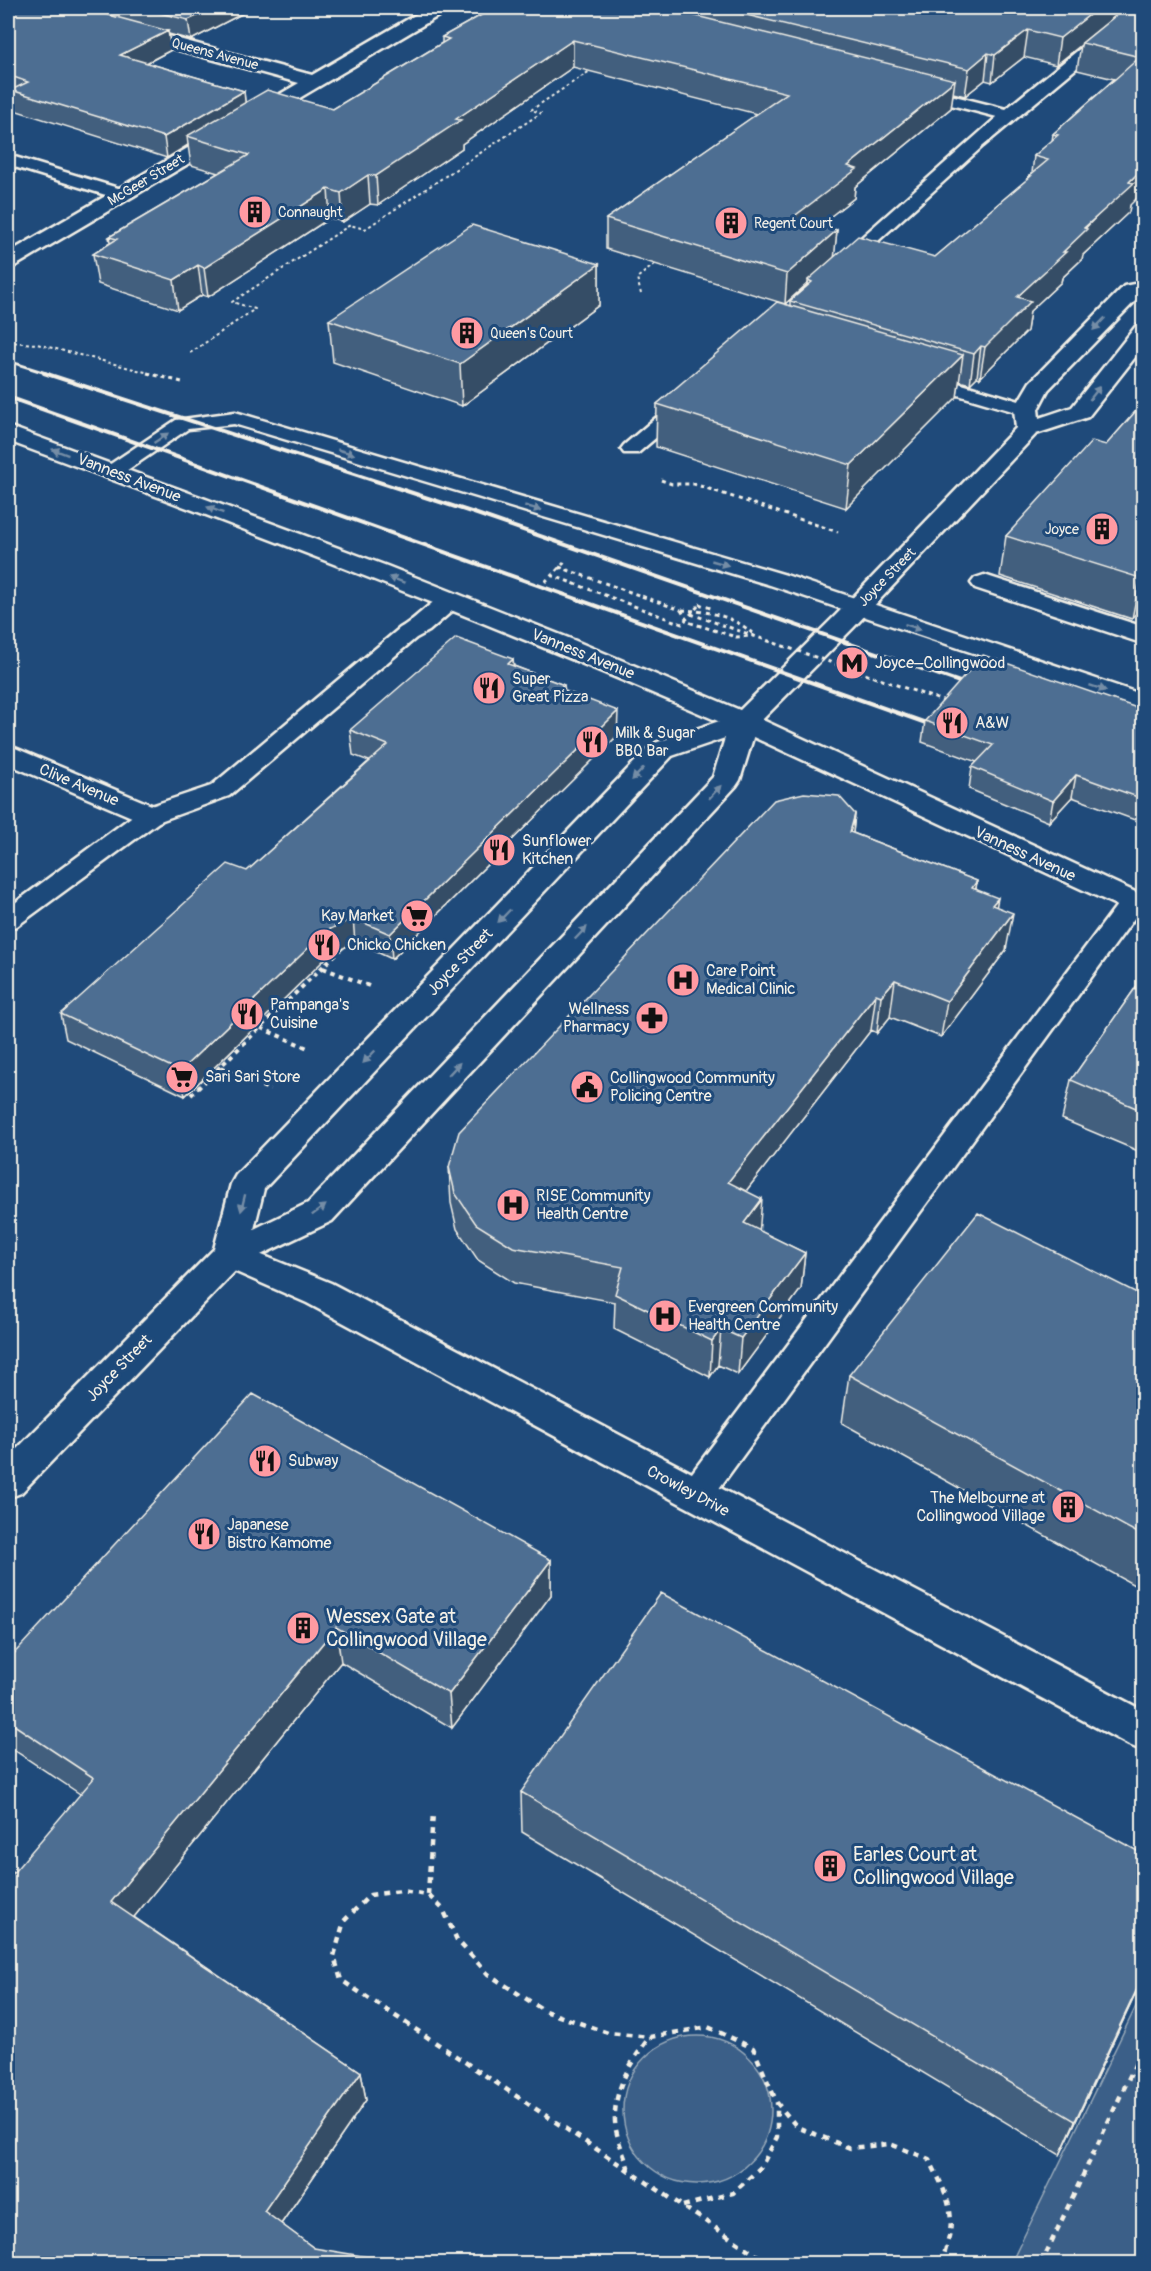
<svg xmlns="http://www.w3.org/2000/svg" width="1151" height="2271" font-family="Pangolin,sans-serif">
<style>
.green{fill:#3a5f88;stroke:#97a8b8;stroke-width:1.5}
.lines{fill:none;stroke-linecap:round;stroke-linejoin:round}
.service-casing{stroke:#f4f1e8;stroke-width:5}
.pedestrian-casing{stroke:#f4f1e8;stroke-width:5}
.minor-casing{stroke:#f4f1e8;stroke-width:5}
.tertiary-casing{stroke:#f4f1e8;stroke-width:5}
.secondary-casing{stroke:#f4f1e8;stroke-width:5}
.path-far3{stroke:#f4f1e8;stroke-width:2;stroke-dasharray:3 3;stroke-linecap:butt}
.path-far2{stroke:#f4f1e8;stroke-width:3;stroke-dasharray:4 4;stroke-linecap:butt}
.path-far1{stroke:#f4f1e8;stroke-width:4;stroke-dasharray:4.5 4.5;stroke-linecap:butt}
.path{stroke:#f4f1e8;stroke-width:4.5;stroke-dasharray:6 6;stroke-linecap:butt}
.service{fill:#1f4a7a;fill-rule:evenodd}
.pedestrian{fill:#1f4a7a;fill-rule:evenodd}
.minor{fill:#1f4a7a;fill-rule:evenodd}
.tertiary{fill:#1f4a7a;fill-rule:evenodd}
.secondary{fill:#1f4a7a;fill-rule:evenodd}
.rail-far1{stroke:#f4f1e8;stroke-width:3}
.rail{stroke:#f4f1e8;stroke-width:4}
.path-bridge{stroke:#f4f1e8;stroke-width:3;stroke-dasharray:4 4;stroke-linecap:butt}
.wall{fill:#425f7e;stroke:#f4f1e8;stroke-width:1.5;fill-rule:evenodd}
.shaded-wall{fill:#364d66;stroke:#f4f1e8;stroke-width:1.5}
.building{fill:#4d6e92;stroke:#f4f1e8;stroke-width:1.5}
.oneway{fill:#748da6}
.labels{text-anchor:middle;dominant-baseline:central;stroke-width:6;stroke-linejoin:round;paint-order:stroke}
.far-street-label{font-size:14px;fill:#f4f1e8;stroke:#1f4a7a}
.far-poi-label{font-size:14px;fill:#f4f1e8;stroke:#1f4a7a;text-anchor:start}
.street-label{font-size:16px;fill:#f4f1e8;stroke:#1f4a7a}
.poi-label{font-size:16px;fill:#f4f1e8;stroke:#1f4a7a;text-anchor:start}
.near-poi-label{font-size:20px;fill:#f4f1e8;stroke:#1f4a7a;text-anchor:start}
</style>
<rect width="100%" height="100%" fill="#1f4a7a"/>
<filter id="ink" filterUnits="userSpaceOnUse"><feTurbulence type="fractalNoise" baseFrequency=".0167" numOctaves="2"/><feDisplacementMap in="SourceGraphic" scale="12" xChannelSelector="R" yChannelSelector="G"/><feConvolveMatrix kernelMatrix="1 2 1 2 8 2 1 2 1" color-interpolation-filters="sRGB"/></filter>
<g filter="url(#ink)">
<path class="green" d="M1143,1992V2263H1011Z
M623 2110a74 74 0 1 1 148 0a74 74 0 1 1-148 0Z"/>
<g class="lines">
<g class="service-casing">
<path id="service" d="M1130,8H1144V12L983,146L847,269H835L832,265L835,261L997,117L909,94L907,91L909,88L915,86L1006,109Z
M8,155L128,191L131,195L128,199L122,200L8,165Z
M921,372L1033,405L1036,409L1033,413L1026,415L914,382L911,378L914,374Z
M685,397L692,399L695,403L692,407L638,453H624L621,449L624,445L678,399Z
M235,412L786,575L1144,695V710L770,585L234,424L188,429L120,475L113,477L106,475L103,471L106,467L176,420Z
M451,593L459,595L462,600L459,605L429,631L416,638L229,796L160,821L17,926L8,929V908L142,809L211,786L400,628C417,619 432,598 451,593Z
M1132,894L1141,897L1144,901L1141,909L707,1505L695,1509L683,1505L679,1495L683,1485L1123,897Z"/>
</g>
<g class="pedestrian-casing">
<path id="pedestrian" d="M984,575L1144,627V644L975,588L971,583L975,578Z"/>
</g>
<g class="minor-casing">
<path id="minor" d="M37,8H64L312,75L427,8H448L445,12L15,266L8,268V253L299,83L40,12Z
M8,426L387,566L571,639L754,716L758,722L754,728L744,730L734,728C495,624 252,531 8,441Z
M8,745L161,809L165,815L161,821L151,824L141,821L8,764Z
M230,1242L331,1283L1144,1711V1751L1129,1745L307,1303L218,1264L213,1255L218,1246Z"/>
</g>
<g class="tertiary-casing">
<path id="tertiary" d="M744,714L754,716L1144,896V918L734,728L730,722L734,716Z"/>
</g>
<g class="secondary-casing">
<path id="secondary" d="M1144,282V295L1140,296L1048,390L1038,409L1039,418L1072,407L1136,326L1144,324V346L1088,417L1036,434L854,627L757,725L740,780L736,786L332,1221L242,1264L21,1493L8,1498V1458L214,1249L231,1184L236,1175L652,744L734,716L836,615L1016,428L1014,409L1030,382L1124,286ZM725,738L713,777L308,1203L254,1229L264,1189L672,756Z"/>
</g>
<path class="path-far3" d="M641,294L637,278L655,264
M8,342L37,344L153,374
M190,353L255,309L232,302L350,225L365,229L541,113L531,110L593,69"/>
<path class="path-far2" d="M147,373L182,382
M661,480L672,484H694L838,532
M559,567L681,610
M551,575L682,624L700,604
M545,582L566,561
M699,604L713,609
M691,614L754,636"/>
<path class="path-far1" d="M323,968L369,986
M261,1028L310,1049
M221,1067L270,1090
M191,1095L343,947
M1140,1248L1144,1251"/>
<path class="path" d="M428,1895L433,1812
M629,2170C625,2157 619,2144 616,2130C610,2096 629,2063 650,2037
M683,2206L733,2193L761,2167L777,2137V2103
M770,2264L341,1980L334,1956L344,1921L370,1895L402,1891L428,1895L443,1909L457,1940L488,1974L545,2011L608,2033L650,2037L708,2027L753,2048L777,2103L797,2127L850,2148L890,2144L929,2159C943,2187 958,2212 947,2244C945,2251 944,2259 937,2264
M1041,2264L1144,2046"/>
<use href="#service" class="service"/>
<use href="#pedestrian" class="pedestrian"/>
<use href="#minor" class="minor"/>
<use href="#tertiary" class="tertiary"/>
<use href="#secondary" class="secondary"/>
<path class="rail-far1" d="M8,361L49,374"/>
<path class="rail" d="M44,373L474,513L974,687
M8,397L940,728"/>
<path class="path-bridge" d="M681,610L688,622L736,637L754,636L946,702
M682,610C708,611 735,616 754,635"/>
</g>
<path class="wall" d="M8,8H253L191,40L169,34L171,50L147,63L244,91L245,103L333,109L442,43V37L494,8H1122V10L1143,8L1130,205L1129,212L1083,255L1082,259L1062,278L1061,282L1030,311L1027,331L980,378L977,377L970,384L959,381L957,397L846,508L656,447L657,404L790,306V301L808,285V283L785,304L606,249V219L757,114L573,67L462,144V148L378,205L370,204L343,222L330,218L208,297L202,295L178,310L98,284L93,254L110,243L109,237L218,173L191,165L188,145L167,158L14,110L12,95L8,94ZM1081,45L1077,70L1114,79L1053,134L1052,141L1034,156L1032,173L1029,176V178L935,257H834L837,230L819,225L854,198L855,187L951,108L953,93L965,96L985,80L992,82L1024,57L1056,65Z
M599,264V305L462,406L333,362L329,320Z
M1143,403V604L1132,619L1000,576L1006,536L1106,445Z
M513,659L514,666L564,685L565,691L617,736L392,959L355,942L328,956L185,1096L66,1039L61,1014L247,871L369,761L353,755L350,730Z
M1143,710V823L1072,797L1049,822L969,789L972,767L977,762L922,742L925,721Z
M855,814L853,833L977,881L976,889L996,906L1006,950L941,1037L890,1017L877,1033L871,1030L746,1191L759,1231L805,1253L801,1289L738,1374L718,1365L710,1377L614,1329L615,1302L514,1283L478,1260L457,1229L451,1203L449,1167Z
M1143,977V1153L1062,1119L1071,1080Z
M1143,1296V1590L842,1423L849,1375Z
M551,1560V1595L452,1728L341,1662L134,1917L361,2072L366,2100L281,2224L314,2248L8,2264L80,1794L8,1746V1660Z
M521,1792L1143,1978L1060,2155L522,1832Z"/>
<path class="shaded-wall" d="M214,8H253L191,40L188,20Z
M1098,8H1122L1121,12L1082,43L1081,45L1056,65L1060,38Z
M1028,30L1024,57L992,82L995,55Z
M168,31L171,50L123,75L120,55Z
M573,40V67L462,144V148L378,205L376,176L456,119Z
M988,53L985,80L965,96L969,69Z
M955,80L951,108L855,187L854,198L790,248L792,218L848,166Z
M244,91L246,111L187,136L188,145L167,158L164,137Z
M1143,168V192L1130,205L1129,212L1083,255L1082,259L1062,278L1061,282L1030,311L1027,331L980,378L985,347L1017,297L1063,252L1129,182Z
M368,175L370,204L343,222L341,193Z
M328,189L330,218L208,297L204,268Z
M837,230L834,260L808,280V283L785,304L787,274Z
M599,264V305L462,406L460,364Z
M198,265L202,295L178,310L174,280Z
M981,346L977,377L970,384L974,354Z
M963,355L957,397L846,508L851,465Z
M1143,574V604L1132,619L1140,578Z
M513,659L514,684L508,664Z
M618,711L617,736L392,959L390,934Z
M1076,775L1072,797L1049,822L1053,801Z
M855,814L851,850L850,832Z
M977,881L971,918L972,888Z
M998,898L991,935L992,905Z
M1013,913L1006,950L941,1037L947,1001Z
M353,918L355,942L328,956L185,1096L180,1071L326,931Z
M895,980L890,1017L877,1033L881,996Z
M876,994L871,1030L725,1218L728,1182Z
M762,1199L759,1235L744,1223Z
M805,1253L801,1289L738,1374L741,1338Z
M721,1329L718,1365L710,1377L712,1341Z
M551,1560V1595L452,1728L449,1694Z
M336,1627L341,1662L121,1933L111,1902Z
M1143,1976V1978L1060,2155L1075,2121Z
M361,2072L366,2100L272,2237L264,2211Z"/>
<path class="building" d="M8,8H83L168,31L120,55L244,91L164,137L11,90L28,82L8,75Z
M140,8H214L188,20Z
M494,8H664L955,80L848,166L857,169L792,218L837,230L787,274L606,219L787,93L573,40L456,119L461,120L376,176L368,175L341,193L328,189L204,268L198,265L174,280L93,254L117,239L109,237L249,155L187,136L267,90L333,109L449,39L442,37Z
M718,8H1098L1060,38L1028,30L995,55L988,53L969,69Z
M1125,8H1143V168L1129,182L1134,183L1084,228L1087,229L1063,252H1066L1017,297L1031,301L985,347L981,346L974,354L790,301L812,282L808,280L858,236L935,257L1031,176H1029L1048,160L1034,156L1058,135L1053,134L1140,57L1082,43Z
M472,225L599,264L460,364L329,320Z
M777,302L963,355L851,465L657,404Z
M1143,403V574L1140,578L1006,536L1092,441L1106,445Z
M456,638L513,659L508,664L564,685L560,689L618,711L390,934L353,918L326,931L180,1071L61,1014L228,864L247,871L388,745L350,730Z
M983,655L1143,710V799L1076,775L1053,801L972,767L993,745L925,721Z
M804,793L839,796L855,814L850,832L977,881L972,888L998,898L992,905L1013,913L947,1001L895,980L881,996L876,994L728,1182L762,1199L744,1223L805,1253L741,1338L721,1329L712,1341L615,1294L623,1267L513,1247L476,1224L455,1193L449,1167L459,1132L774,800Z
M1143,977V1111L1071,1080Z
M978,1213L1143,1296V1536L849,1375Z
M253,1394L551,1560L449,1694L336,1627L111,1902L361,2072L264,2211L314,2248L410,2264H8V1879L94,1778L8,1721V1660Z
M661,1593L1143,1854V1976L1075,2121L521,1792Z"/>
<defs><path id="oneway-solid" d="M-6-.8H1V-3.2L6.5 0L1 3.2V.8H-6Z" transform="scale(1.5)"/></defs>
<g class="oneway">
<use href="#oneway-solid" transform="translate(1099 324) rotate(134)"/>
<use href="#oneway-solid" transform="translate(1095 393) rotate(-52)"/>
<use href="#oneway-solid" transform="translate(161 438) rotate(-34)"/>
<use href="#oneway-solid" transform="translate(60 452) rotate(-160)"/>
<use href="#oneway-solid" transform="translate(346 452) rotate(16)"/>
<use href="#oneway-solid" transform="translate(533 508) rotate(16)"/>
<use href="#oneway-solid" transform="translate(215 510) rotate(-159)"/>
<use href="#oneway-solid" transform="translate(720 563) rotate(16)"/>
<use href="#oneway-solid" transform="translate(397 580) rotate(-159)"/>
<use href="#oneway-solid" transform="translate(913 627) rotate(19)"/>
<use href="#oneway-solid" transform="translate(1098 688) rotate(18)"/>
<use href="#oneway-solid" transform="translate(638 774) rotate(134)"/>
<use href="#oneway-solid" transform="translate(715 792) rotate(-47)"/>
<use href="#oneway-solid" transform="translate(504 916) rotate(134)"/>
<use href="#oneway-solid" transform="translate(581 933) rotate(-46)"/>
<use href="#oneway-solid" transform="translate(369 1057) rotate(134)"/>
<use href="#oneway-solid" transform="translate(454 1069) rotate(-47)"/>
<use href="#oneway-solid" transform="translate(243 1203) rotate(104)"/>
<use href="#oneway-solid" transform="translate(319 1210) rotate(-37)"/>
</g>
</g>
<defs>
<g id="building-disc" transform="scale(1.725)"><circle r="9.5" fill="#ff9aa2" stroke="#1f4a7a"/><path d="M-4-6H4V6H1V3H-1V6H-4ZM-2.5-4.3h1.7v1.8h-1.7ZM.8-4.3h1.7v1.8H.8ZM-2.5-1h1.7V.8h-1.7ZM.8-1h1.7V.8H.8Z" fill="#111"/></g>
<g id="metro-disc" transform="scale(1.725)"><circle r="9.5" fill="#ff9aa2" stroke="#1f4a7a"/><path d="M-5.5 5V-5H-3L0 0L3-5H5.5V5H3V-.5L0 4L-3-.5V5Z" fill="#111"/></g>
<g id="restaurant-disc" transform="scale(1.725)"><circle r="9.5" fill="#ff9aa2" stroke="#1f4a7a"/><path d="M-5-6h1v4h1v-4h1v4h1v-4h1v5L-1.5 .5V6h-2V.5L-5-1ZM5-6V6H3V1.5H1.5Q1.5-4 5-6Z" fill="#111"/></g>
<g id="supermarket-disc" transform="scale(1.725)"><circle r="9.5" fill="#ff9aa2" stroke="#1f4a7a"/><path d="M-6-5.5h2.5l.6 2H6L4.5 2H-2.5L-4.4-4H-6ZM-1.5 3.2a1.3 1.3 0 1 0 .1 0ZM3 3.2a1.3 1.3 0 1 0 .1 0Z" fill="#111"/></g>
<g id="hospital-disc" transform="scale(1.725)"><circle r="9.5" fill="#ff9aa2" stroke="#1f4a7a"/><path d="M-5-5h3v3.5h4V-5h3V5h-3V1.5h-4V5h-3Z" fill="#111"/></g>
<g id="pharmacy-disc" transform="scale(1.725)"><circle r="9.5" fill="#ff9aa2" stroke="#1f4a7a"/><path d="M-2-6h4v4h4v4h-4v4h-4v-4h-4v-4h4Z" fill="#111"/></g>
<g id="civic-disc" transform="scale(1.725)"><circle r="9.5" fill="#ff9aa2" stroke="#1f4a7a"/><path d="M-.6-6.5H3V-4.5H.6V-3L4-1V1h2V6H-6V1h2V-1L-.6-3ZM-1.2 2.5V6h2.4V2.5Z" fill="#111"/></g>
</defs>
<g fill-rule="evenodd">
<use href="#building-disc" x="255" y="212"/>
<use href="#building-disc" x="731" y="223"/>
<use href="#building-disc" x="467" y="333"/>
<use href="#building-disc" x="1102" y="529"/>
<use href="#metro-disc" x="852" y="663"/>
<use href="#restaurant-disc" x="489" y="688"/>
<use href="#restaurant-disc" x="952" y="723"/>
<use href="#restaurant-disc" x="592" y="742"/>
<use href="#restaurant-disc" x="499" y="850"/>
<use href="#supermarket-disc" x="417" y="916"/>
<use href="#restaurant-disc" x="324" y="945"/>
<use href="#hospital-disc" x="683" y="980"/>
<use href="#restaurant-disc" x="247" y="1014"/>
<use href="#pharmacy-disc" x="652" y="1018"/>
<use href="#supermarket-disc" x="182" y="1077"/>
<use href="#civic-disc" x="587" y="1087"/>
<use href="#hospital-disc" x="513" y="1205"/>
<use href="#hospital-disc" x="665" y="1316"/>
<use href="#restaurant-disc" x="265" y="1461"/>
<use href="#building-disc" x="1068" y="1507"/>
<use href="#restaurant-disc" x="204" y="1534"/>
<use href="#building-disc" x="303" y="1628"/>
<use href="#building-disc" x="830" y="1866"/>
</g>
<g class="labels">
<g class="far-street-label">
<text transform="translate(215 54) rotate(15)">Queens Avenue</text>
<text transform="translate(146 180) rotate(-31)">McGeer Street</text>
<text transform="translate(887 577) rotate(-46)">Joyce Street</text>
</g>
<g class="far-poi-label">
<text x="278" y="212">Connaught</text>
<text x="754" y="223">Regent Court</text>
<text x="490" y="333">Queen's Court</text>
<text x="1079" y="529" text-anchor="end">Joyce</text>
</g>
<g class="street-label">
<text transform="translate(129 478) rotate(21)">Vanness Avenue</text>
<text transform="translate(583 654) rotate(22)">Vanness Avenue</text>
<text transform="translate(79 785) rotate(23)">Clive Avenue</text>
<text transform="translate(1025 854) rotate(25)">Vanness Avenue</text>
<text transform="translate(460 962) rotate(-46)">Joyce Street</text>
<text transform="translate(119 1368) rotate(-46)">Joyce Street</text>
<text transform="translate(688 1491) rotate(28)">Crowley Drive</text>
</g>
<g class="poi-label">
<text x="875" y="663">Joyce–Collingwood</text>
<text x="512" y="679">Super<tspan x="512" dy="18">Great Pizza</tspan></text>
<text x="975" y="723">A&amp;W</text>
<text x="615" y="733">Milk &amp; Sugar<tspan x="615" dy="18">BBQ Bar</tspan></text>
<text x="522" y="841">Sunflower<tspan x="522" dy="18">Kitchen</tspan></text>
<text x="394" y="916" text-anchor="end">Kay Market</text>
<text x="347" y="945">Chicko Chicken</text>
<text x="706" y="971">Care Point<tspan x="706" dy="18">Medical Clinic</tspan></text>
<text x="270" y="1005">Pampanga's<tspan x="270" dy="18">Cuisine</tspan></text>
<text x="629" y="1009" text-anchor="end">Wellness<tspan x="629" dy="18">Pharmacy</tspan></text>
<text x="205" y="1077">Sari Sari Store</text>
<text x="610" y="1078">Collingwood Community<tspan x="610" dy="18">Policing Centre</tspan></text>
<text x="536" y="1196">RISE Community<tspan x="536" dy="18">Health Centre</tspan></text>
<text x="688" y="1307">Evergreen Community<tspan x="688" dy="18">Health Centre</tspan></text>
<text x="288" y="1461">Subway</text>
<text x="1045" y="1498" text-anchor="end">The Melbourne at<tspan x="1045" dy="18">Collingwood Village</tspan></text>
<text x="227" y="1525">Japanese<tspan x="227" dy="18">Bistro Kamome</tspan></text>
</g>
<g class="near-poi-label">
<text x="326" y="1616">Wessex Gate at<tspan x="326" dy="23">Collingwood Village</tspan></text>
<text x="853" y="1854">Earles Court at<tspan x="853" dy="23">Collingwood Village</tspan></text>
</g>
</g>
<rect width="1151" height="2271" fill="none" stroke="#1f4a7a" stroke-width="30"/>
<rect x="15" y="15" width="1121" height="2241" fill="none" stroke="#f4f1e8" stroke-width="2" filter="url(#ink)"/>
</svg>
